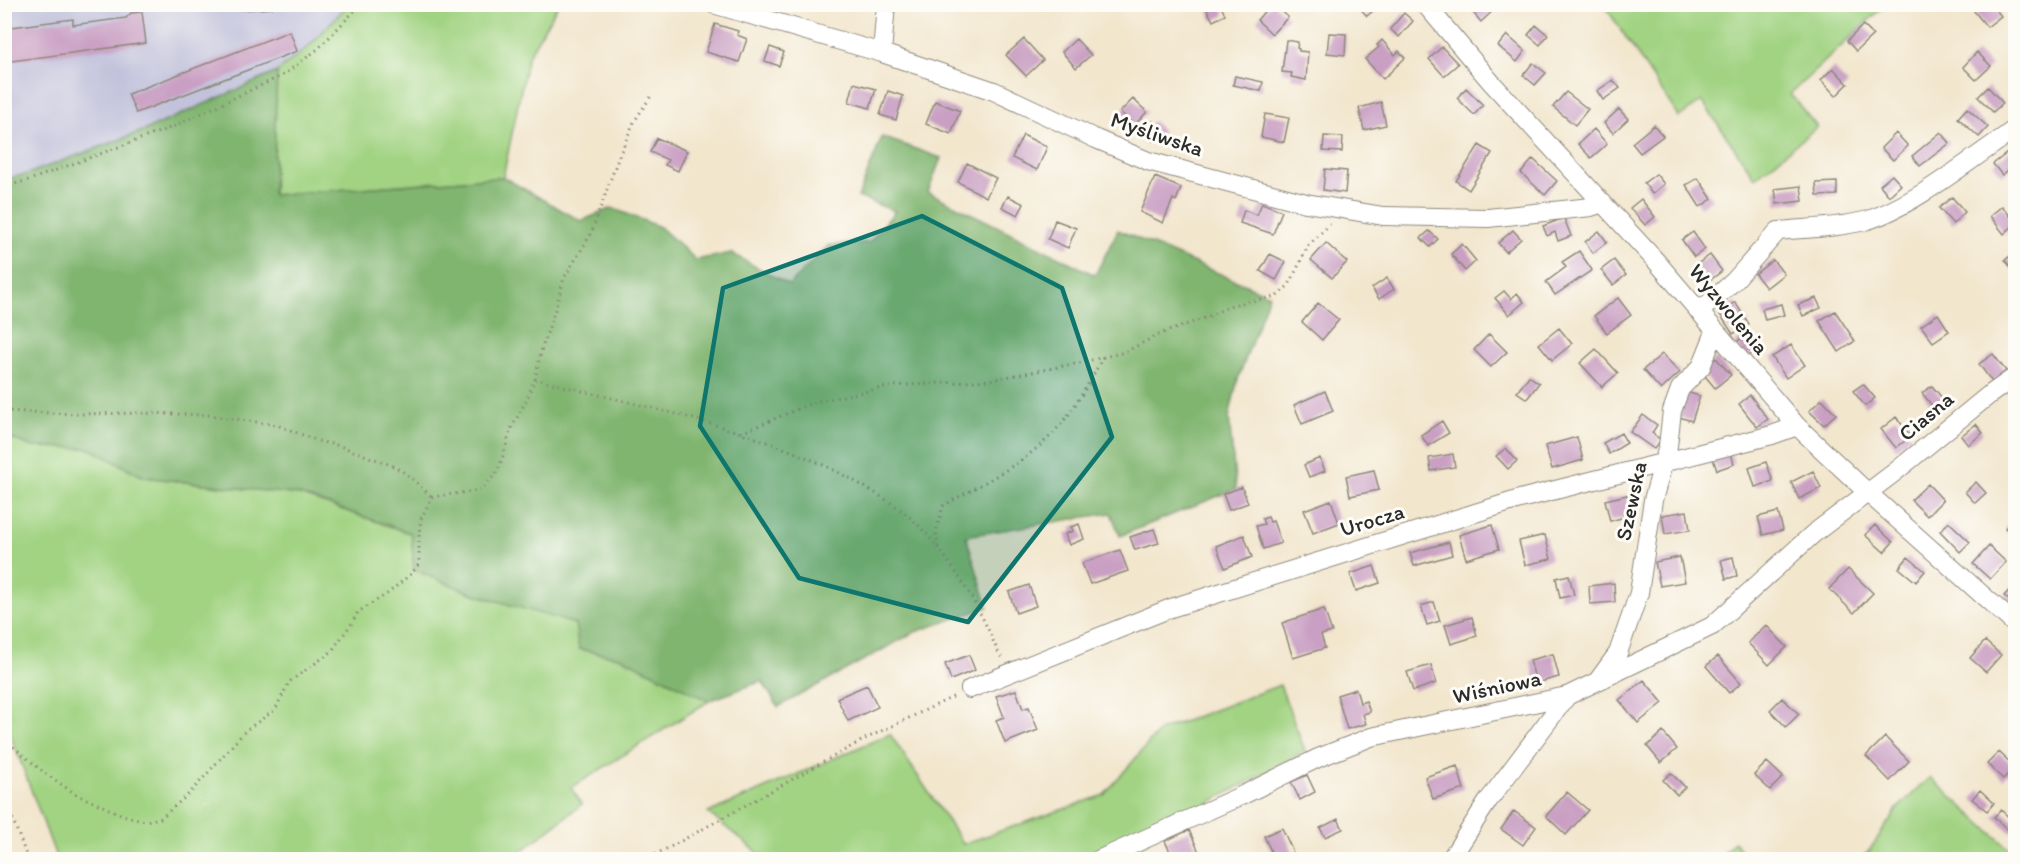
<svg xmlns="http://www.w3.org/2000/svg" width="2020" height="864" font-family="Itim,sans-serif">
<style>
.industrial{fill:#c2c2dc}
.green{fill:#a1d382;stroke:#667f56;stroke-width:1.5}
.forest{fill:#80b570;stroke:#56704e;stroke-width:1.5}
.building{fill:#c99fc3}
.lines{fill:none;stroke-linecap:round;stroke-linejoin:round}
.minor-casing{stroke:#8e887c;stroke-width:20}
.path{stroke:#8e887c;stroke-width:3;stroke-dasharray:1.5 4.5;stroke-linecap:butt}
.minor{stroke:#fff;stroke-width:18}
.marked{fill:#0f766e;fill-opacity:0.2;stroke:#0f766e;stroke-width:4.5;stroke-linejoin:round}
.labels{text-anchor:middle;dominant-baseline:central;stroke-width:6;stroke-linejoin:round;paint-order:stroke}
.street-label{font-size:22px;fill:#2b2b2b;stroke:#fdfcf7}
</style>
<rect width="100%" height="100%" fill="#fdfcf7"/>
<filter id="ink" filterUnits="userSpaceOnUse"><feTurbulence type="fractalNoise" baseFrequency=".0167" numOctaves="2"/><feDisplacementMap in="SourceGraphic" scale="12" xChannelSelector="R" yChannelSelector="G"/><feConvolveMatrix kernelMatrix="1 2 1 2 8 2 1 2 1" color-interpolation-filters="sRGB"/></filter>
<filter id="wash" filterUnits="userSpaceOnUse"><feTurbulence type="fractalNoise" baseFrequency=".008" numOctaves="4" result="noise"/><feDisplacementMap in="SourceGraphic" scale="24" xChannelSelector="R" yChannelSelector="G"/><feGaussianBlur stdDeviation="1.35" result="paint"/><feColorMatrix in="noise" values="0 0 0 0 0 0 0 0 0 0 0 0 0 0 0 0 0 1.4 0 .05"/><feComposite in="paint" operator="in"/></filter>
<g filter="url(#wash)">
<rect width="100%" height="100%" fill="#f2e6cd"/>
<path class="industrial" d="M4,5H348L308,47L277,72L148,129L27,174L5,179Z"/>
<path class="green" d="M1612,4L1885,5L1790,94L1817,127L1755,178L1702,101L1679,117L1607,9Z
M348,5H558L528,56L503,177L272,195L277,72L308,47Z
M5,436L33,447L89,448L144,477L300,495L412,534L414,570L471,593L575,624L580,649L623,658L709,701L571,788L582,804L510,860L57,859L5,720Z
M1280,685L1305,751L1185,816L1121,859H766L708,813L890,734L963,844L1104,795L1159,731Z
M1930,777L2015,854V859H1860L1869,851L1898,808Z
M1734,842L1749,859H1719Z"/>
<path class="forest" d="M277,72L273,195L503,177L581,221L612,208L660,227L696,260L731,253L789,285L829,245L870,242L895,211L858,197L882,137L941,158L928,192L1095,275L1118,230L1269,295L1237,382L1229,417L1236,489L1120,536L1111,513L966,536L988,607L915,632L778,707L762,681L709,701L623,658L579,649L575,624L471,593L414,570L411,533L300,495L144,477L89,448L33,447L5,436L4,179L27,174L148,129Z"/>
<g id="blocks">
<path class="building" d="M242,4H272V8L242,10Z
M1209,4H1220L1225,15L1213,21L1205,6Z
M1271,4H1274L1288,17L1272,34L1257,20Z
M1466,4H1495L1497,7L1481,22Z
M1983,4H1992L2001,16L1987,27L1974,11Z
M1357,5H1380L1367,16Z
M142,12L146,43L4,62V28L73,19V25L126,18L131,13Z
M1404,13L1413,21L1399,37L1390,29Z
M715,24L738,31L737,35L747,39L739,62L706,52Z
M1536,25L1548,35L1540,45L1528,35Z
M1863,25L1873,35L1856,51L1847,41Z
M290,31L297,51L136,113L128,94Z
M1329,33L1346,34L1345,55L1327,53Z
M1507,35L1525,51L1517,62L1498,46Z
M1024,39L1043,60L1026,76L1006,55Z
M1076,39L1091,55L1076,68L1062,52Z
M1286,40L1298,42L1297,48L1299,49V51L1308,52L1306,80L1291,77L1292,73L1282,72Z
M1382,40L1395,55L1399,51L1405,58L1383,79L1365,59L1379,47L1377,45Z
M770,47L784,52L779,66L765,61Z
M1442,47L1458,64L1444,76L1429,59Z
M1977,52L1991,66L1976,80L1963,67Z
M1533,63L1546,73L1535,85L1523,75Z
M1833,68L1848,84L1836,96L1821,80Z
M1235,76L1263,82L1261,91L1233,85Z
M1613,80L1620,88L1603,100L1597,91Z
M854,83L876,89L870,108L849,102Z
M1988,87L2003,103L1993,112L1978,97Z
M1466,88L1483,105L1474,115L1457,98Z
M888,91L903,96L896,120L880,115Z
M1566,92L1588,109L1575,125L1553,107Z
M1133,99L1147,112L1134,125L1120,112Z
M935,101L960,111L951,134L926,124Z
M1381,102L1386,125L1364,130L1359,108Z
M1967,108L1988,127L1979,137L1958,118Z
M1619,109L1628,119L1613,133L1604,123Z
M1265,114L1289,118L1284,142L1261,137Z
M1153,121L1163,131L1153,141L1143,131Z
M1654,125L1663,136L1640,153L1632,143Z
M1594,129L1607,144L1591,158L1578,144Z
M1941,132L1950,143L1920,166L1912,156Z
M1896,133L1908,146L1893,160L1881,148Z
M1023,135L1047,147L1037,170L1012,158Z
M1324,136L1343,137L1342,152L1323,151Z
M657,138L687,151L678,171L665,165L668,160L650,152Z
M1479,145L1492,153L1469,190L1456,181Z
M2016,146V164L2002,175L1993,164Z
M1533,159L1557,181L1545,195L1521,173Z
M967,163L996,178L986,197L958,182Z
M1325,169L1347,171L1345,193L1323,190Z
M1656,174L1664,184L1652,194L1644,183Z
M1892,175L1901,185L1889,196L1880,185Z
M1155,177L1181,188L1176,201L1173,199L1163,223L1140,212Z
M1698,178L1712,199L1700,207L1686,185Z
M1837,182V195L1817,196L1816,183Z
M1801,186L1803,201L1777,204L1775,189Z
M1008,196L1024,204L1018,215L1002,207Z
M1952,197L1965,212L1953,224L1939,208Z
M1641,199L1655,217L1645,225L1630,208Z
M1262,203L1282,211L1273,234L1240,223L1244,210L1257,215Z
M2002,206L2016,223L2004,234L1990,216Z
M1564,218L1571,236L1558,241L1555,232L1547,236L1543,226Z
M1055,220L1076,228L1068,248L1048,239Z
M1513,230L1521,239L1506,252L1498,243Z
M1429,231L1438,239L1430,247L1421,238Z
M1599,231L1607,242L1593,253L1585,242Z
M1693,232L1705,249L1694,257L1682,240Z
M1326,243L1347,262L1332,278L1311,260Z
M1462,244L1476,261L1465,271L1451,254Z
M1579,251L1592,270L1555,295L1546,282L1566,267L1562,262Z
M2016,252V274L2005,260Z
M1270,254L1286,262L1276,280L1260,271Z
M1710,255L1722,271L1705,284L1693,267Z
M1614,260L1626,275L1613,285L1601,270Z
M1773,260L1784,274L1766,288L1755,274Z
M1387,278L1394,289L1379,299L1372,288Z
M1504,291L1511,299L1517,293L1524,302L1509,315L1495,298Z
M1618,298L1631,315L1607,333L1594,316Z
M1816,298L1821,308L1803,316L1798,305Z
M1735,302L1749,324L1733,334L1719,313Z
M1318,303L1339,320L1322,340L1302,322Z
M1781,304L1784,315L1765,320L1762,309Z
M1835,311L1855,341L1839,352L1819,321Z
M1938,314L1949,331L1933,342L1921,326Z
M1559,328L1572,344L1552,360L1539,344Z
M1489,334L1507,352L1491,367L1474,350Z
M1745,336L1756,351L1746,358L1735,343Z
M1791,345L1805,365L1786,378L1772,357Z
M1596,349L1618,373L1602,387L1580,363Z
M1662,354L1680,372L1661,390L1643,370Z
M1993,354L2006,371L1992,382L1979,364Z
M1716,358L1731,375L1715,388L1701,371Z
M1529,376L1539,383L1527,399L1517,392Z
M1863,384L1875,398L1865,406L1853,391Z
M1932,386L1943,399L1933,407L1922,393Z
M1325,391L1333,411L1302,424L1294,405Z
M1686,392L1700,396L1692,421L1679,417Z
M1750,395L1768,419L1757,427L1739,404Z
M1822,399L1836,414L1824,425L1809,411Z
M1643,415L1657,425L1652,433L1661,440L1654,449L1630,432Z
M1896,417L1911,436L1896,448L1881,429Z
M1442,421L1449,433L1428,446L1421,435Z
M1976,424L1983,433L1968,445L1961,436Z
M1621,433L1627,443L1609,454L1603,443Z
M1577,437L1583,460L1552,469L1545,446Z
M1506,448L1517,461L1508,469L1496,456Z
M1731,453L1734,464L1717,470L1713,459Z
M1453,454L1455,467L1431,471L1429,458Z
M1320,458L1325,471L1309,477L1304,465Z
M1766,462L1773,481L1755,487L1749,468Z
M1374,470L1379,490L1350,496L1346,476Z
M1813,471L1821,488L1799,499L1791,482Z
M1976,482L1986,493L1975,503L1965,492Z
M1928,484L1943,500L1927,516L1911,500Z
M1242,487L1248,503L1229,510L1223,494Z
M1627,495L1633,515L1610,521L1605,500Z
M1331,500L1339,523L1313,533L1304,510Z
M1687,511L1690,530L1665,534L1662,515Z
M1778,512L1783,530L1763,535L1758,517Z
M1268,517L1270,522L1273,521L1281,543L1263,549L1256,526L1264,524L1262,519Z
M2014,519L2016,520V539L2005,528Z
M1949,522L1970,542L1960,552L1940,531Z
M1079,524L1084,539L1069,545L1065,534L1073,531L1071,527Z
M1492,525L1499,549L1466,559L1459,535Z
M1875,525L1893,542L1884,552L1865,535Z
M1154,529L1159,543L1135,550L1130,537Z
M1244,535L1252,557L1225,568L1216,546Z
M1545,535L1551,559L1525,565L1519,541Z
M1449,542L1452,555L1414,566L1410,553Z
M1989,546L2006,562L1990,579L1973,564Z
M1120,550L1128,571L1090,584L1082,563Z
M1680,557L1685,582L1660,586L1655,562Z
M1733,557L1737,576L1726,579L1721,560Z
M1908,557L1925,571L1916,582L1899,568Z
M1374,566L1380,583L1356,591L1350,574Z
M1848,569L1873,593L1854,613L1829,589Z
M1569,575L1574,595L1560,598L1556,578Z
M1614,583L1615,602L1590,604L1589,586Z
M2016,583V605L2004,596Z
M1029,585L1036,606L1016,613L1009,592Z
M1434,602L1440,621L1427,625L1421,606Z
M1324,609L1332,632L1321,635L1325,648L1293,658L1282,623Z
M1472,617L1477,636L1451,644L1445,625Z
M1766,625L1787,647L1769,665L1748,643Z
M1985,641L2001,655L1986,672L1970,658Z
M1553,654L1559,677L1536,683L1530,660Z
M969,655L975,670L951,680L945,664Z
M1718,656L1741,683L1729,693L1706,666Z
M1431,665L1436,683L1413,691L1407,672Z
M1644,680L1663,703L1638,723L1619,700Z
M867,685L878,707L848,721L837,698Z
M1356,689L1360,703L1366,701L1370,712L1363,714L1366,724L1347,729L1337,695Z
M1016,690L1023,709L1029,707L1038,730L1005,743L996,720L1004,717L996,696Z
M1782,698L1799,714L1786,727L1770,710Z
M1663,732L1677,749L1661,763L1647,746Z
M1885,737L1909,761L1890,781L1866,756Z
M1999,752L2015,767L2003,779L1987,764Z
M1767,762L1783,777L1770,790L1754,775Z
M1457,766L1464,789L1433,799L1425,777Z
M1671,773L1685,787L1677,795L1663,780Z
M1307,775L1315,792L1300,800L1291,782Z
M1980,790L1994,803L1987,811L1972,799Z
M1567,792L1588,810L1566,835L1546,816Z
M2001,810L2016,824V828L2011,833L1994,817Z
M1514,811L1536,827L1523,845L1501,829Z
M1338,819L1343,829L1325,837L1320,828Z
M1282,828L1293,852L1275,860L1264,836Z
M1189,830L1199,852L1182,860H1174L1165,841Z"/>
</g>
</g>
<g filter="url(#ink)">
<use href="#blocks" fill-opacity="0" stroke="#8e887c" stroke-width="1.5"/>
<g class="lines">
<g class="minor-casing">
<path id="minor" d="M713,4L882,53L994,91L1096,139L1148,161L1306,203L1383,216L1488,218L1591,207L1603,203
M1425,4L1491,82L1656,261L1797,426L1868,493L2016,625
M882,53L886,4
M1699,312L1734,281L1778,231C1807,228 1840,228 1868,220C1912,206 1963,165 2001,139L2016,128
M1599,679L1618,653L1639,593L1653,500L1668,446L1672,411L1680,389L1701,367L1715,332
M970,689L1171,608L1520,499L1772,435L1797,426
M1098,860L1245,794L1318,758L1371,737L1567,696L1712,626L1813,534L1895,472L1989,395L2016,376
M1450,860L1488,801L1567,696"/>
</g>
<path class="path" d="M4,187L32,179L170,128L283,75L318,49L361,4
M535,379C642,407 753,426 851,479C876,493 902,508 922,529C947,556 969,590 985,623C992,636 995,648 1003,660
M4,411L77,414L141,413L208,415L277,425L318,441L340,446L391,465L407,474L432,497
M741,433L814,402L892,386L990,380L1079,363L1125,352L1160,334L1205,318L1232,305L1277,296L1289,285L1308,246L1330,224
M938,547L936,532L943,506C980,484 1025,464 1055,431C1075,409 1089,383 1103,357
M4,739L46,774L77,795L123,815L145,821L161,818L190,793L246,730L275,710L289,682L331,652L352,623L358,612L387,594L412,573L419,564V533L421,519L432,497L481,490L498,471L512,427L525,403L535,379L541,351L557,304L564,278L591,234L619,156L634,122L651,96
M4,796L28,860
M644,860L672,846L865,739L957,695"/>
<use href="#minor" class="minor"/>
</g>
</g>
<path class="marked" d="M922,216L1062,288L1112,437L968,622L799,578L700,426L723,288Z"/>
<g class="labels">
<g class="street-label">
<text transform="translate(1157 134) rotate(19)">Myśliwska</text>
<text transform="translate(1729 309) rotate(50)">Wyzwolenia</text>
<text transform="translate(1926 416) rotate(-40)">Ciasna</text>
<text transform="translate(1631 501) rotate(-78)">Szewska</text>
<text transform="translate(1372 520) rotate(-17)">Urocza</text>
<text transform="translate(1497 687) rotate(-12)">Wiśniowa</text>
</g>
</g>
<rect width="2020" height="864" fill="none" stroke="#fdfcf7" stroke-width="24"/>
</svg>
